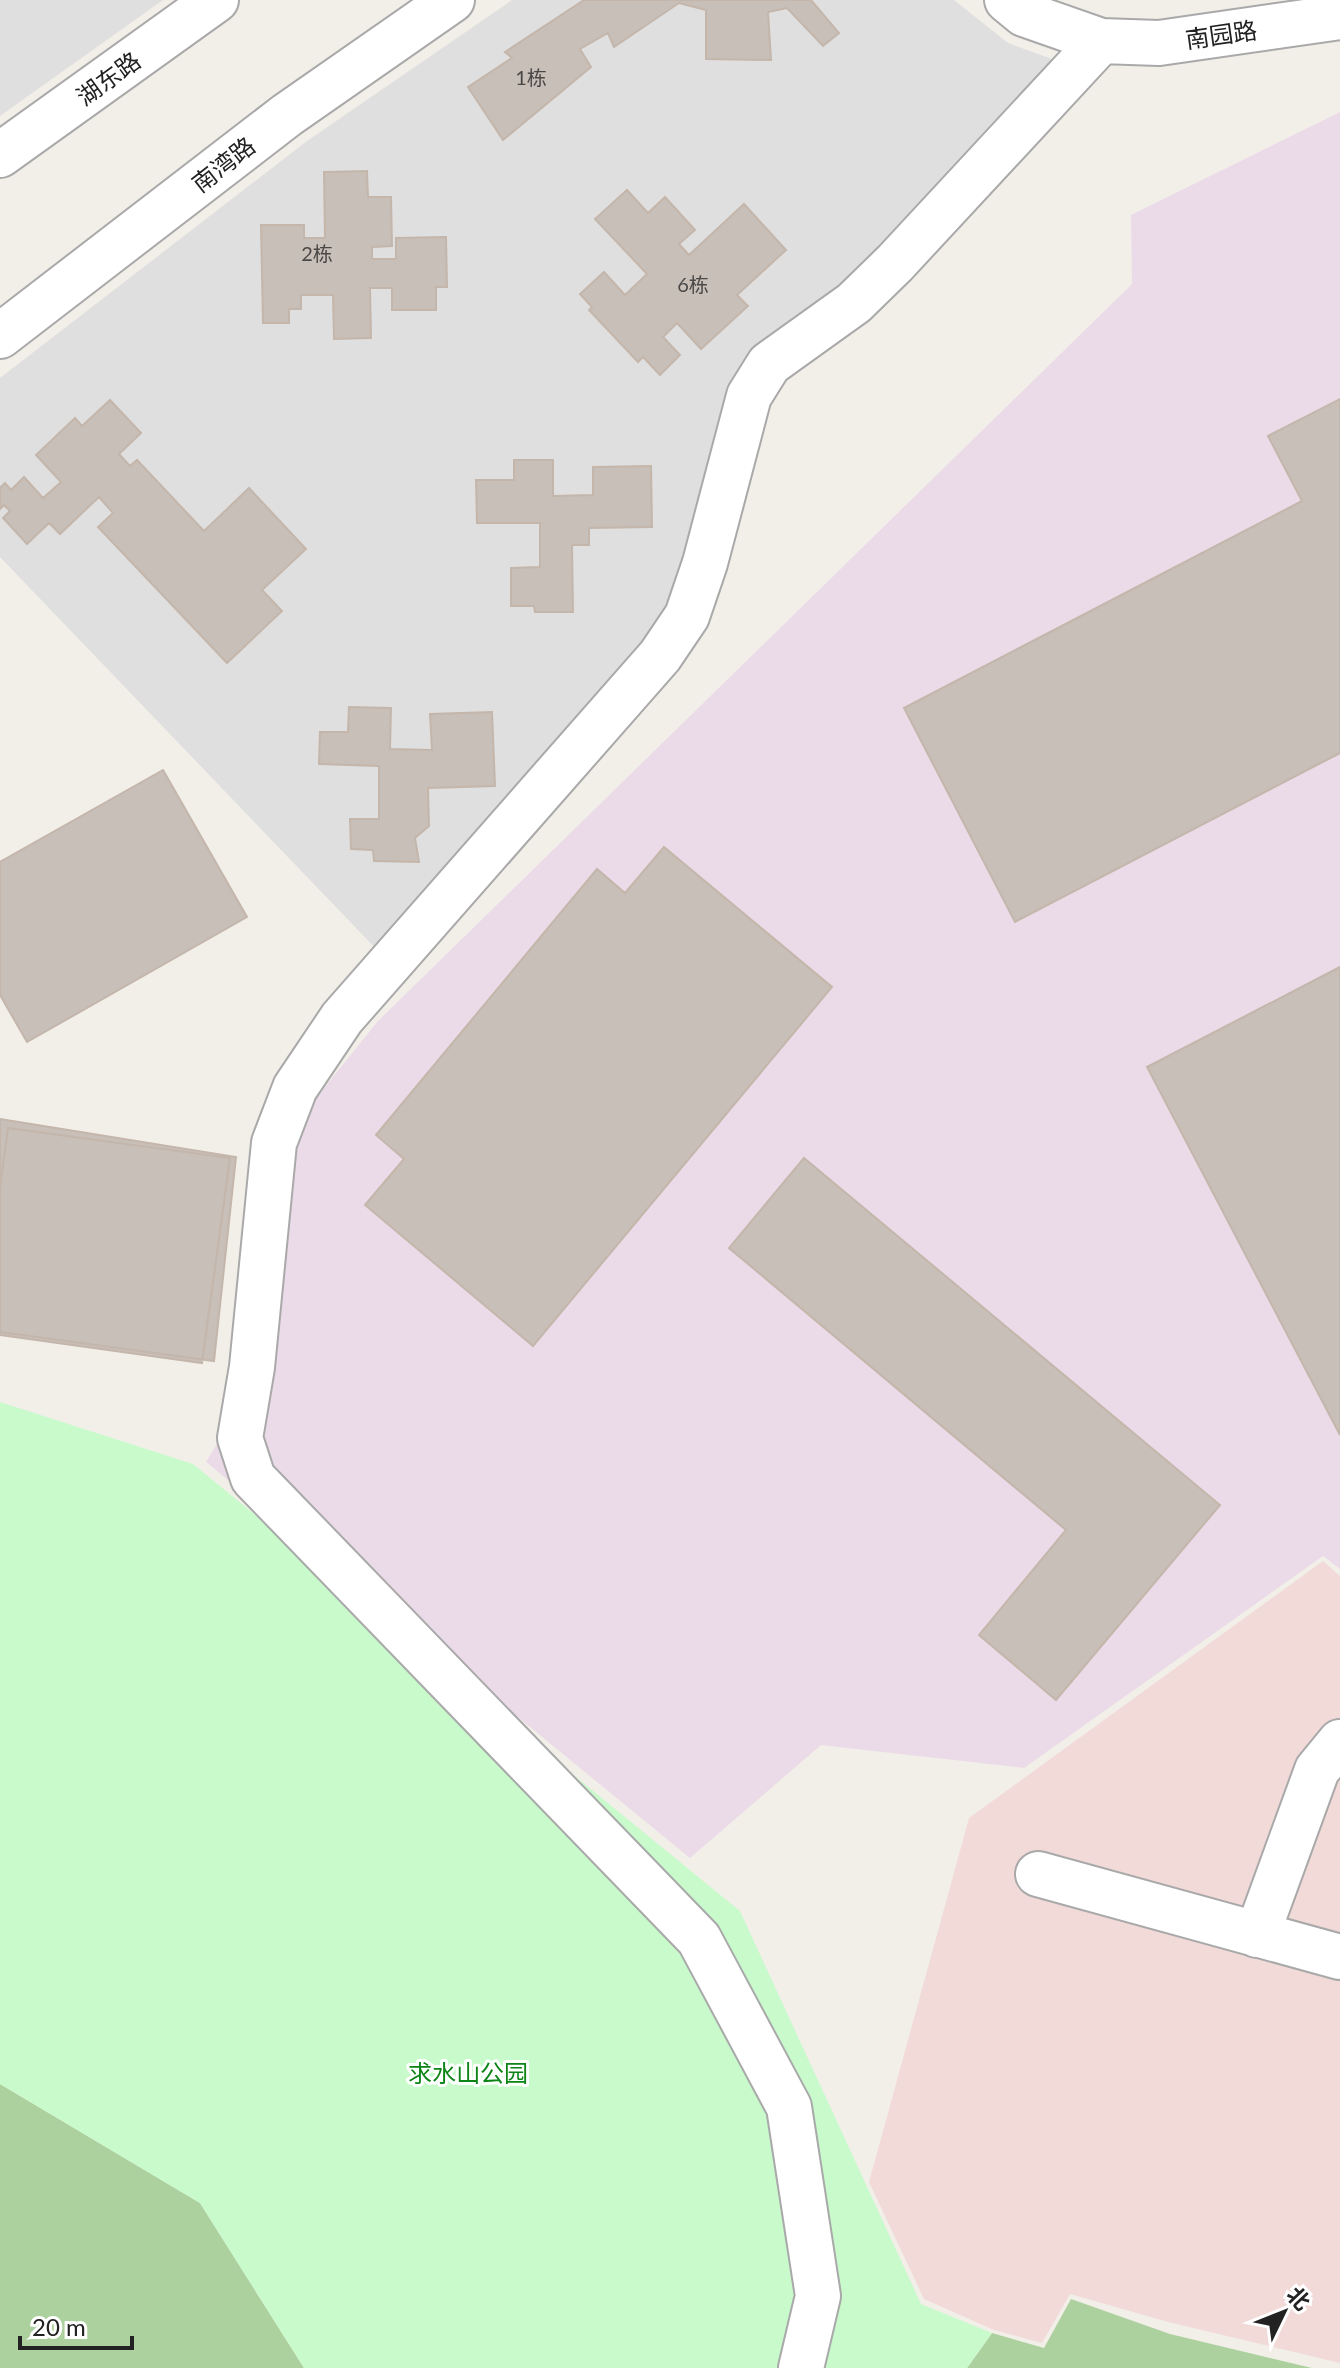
<svg xmlns="http://www.w3.org/2000/svg" width="1340" height="2368" font-family="Lato,'Noto Sans SC',sans-serif">
<style>
.residential{fill:#e0dfdf}
.commercial{fill:#f2dad9}
.industrial{fill:#ebdbe8}
.forest{fill:#add19e}
.park{fill:#c8facc}
.building{fill:#c7bfb8;stroke:#c4b6ab;stroke-width:2}
.lines{fill:none;stroke-linecap:round;stroke-linejoin:round}
.minor-casing{stroke:#a9a9a9;stroke-width:48}
.minor{stroke:#fff;stroke-width:44}
.labels{text-anchor:middle;dominant-baseline:central;stroke-width:6;stroke-linejoin:round;paint-order:stroke}
.number-label{font-size:20px;fill:#4b4948}
.street-label{font-size:24px;fill:#222;stroke:#fff}
.park-label{font-size:24px;fill:#0c8416;stroke:#fff}
</style>
<rect width="100%" height="100%" fill="#f2efe9"/>
<path class="residential" d="M0,0H163L0,116Z
M512,0H954L1008,43L1099,76L911,278L869,320L785,380L769,405L726,570L707,625L678,669L405,979L0,557V378L307,141Z"/>
<path class="commercial" d="M1323,1561L1340,1576V2363L1168,2322L1070,2294L1042,2343L994,2330L924,2299L869,2182L969,1818Z"/>
<path class="industrial" d="M1340,112V1569L1323,1556L1024,1768L821,1745L690,1858L206,1462L264,1367L292,1147L316,1098L378,1021L1132,284L1131,215Z"/>
<path class="forest" d="M0,2084L200,2203L304,2368H0Z
M1071,2299L1170,2334L1312,2368H967L992,2333L1044,2348Z"/>
<path class="park" d="M0,1402L193,1464L740,1911L921,2304L992,2333L967,2368H304L200,2203L0,2084Z"/>
<path class="building" d="M584,0H811L839,33L823,46L787,8L768,12L771,60L706,59V10L679,3L614,47L608,33L580,49L591,67L503,140L468,87L512,58L505,52Z
M367,171L368,197H391L392,246L372,247V259H396V238L446,237L447,287H436V310H392V288H370L371,338L334,339L333,295H301V309H289V323H263L261,225H304V238H325L324,172Z
M627,190L648,213L665,197L695,230L679,244L689,255L744,204L786,250L737,295L748,306L701,349L677,323L663,337L680,355L660,375L643,357L638,362L589,310L592,307L580,294L604,272L625,295L647,274L595,219Z
M1340,399V753L1015,922L904,708L1302,501L1268,436Z
M110,400L141,433L119,454L130,466L137,460L204,531L249,488L306,549L262,590L282,611L227,663L98,527L113,513L99,497L60,534L49,523L27,544L3,518L10,511L4,505L0,509V488L5,483L11,490L24,477L43,498L61,482L36,455L75,418L82,426Z
M514,460H553V496L593,495V467L651,466L652,527L589,528V545H572L573,612H535L534,606H511V568L540,567V523H477L476,480H514Z
M349,707L391,708L390,749L432,750L430,714L492,712L495,786L428,788L429,826L415,838L419,862L374,861L373,850L351,849L350,819H379V766L319,764L320,732H348Z
M163,770L247,917L27,1042L0,995V862Z
M664,847L832,987L533,1346L365,1205L404,1159L376,1135L597,869L625,893Z
M1340,967V1435L1147,1067Z
M0,1119L236,1157L214,1361L0,1332Z
M8,1128L230,1158L202,1363L0,1335V1188Z
M804,1158L1220,1505L1056,1700L979,1635L1066,1530L729,1248Z"/>
<g class="lines">
<g class="minor-casing">
<path id="minor" d="M1007,0L1024,14L1101,41L1159,43L1340,17
M0,155L216,0
M0,336L287,115L452,0
M1038,1874L1340,1957
M1257,1935L1317,1770L1340,1742
M801,2368L818,2296L789,2107L699,1939L253,1478L240,1438L252,1367L274,1143L295,1088L342,1018L660,656L687,616L705,563L749,396L769,364L854,303L895,263L1101,41"/>
</g>
<use href="#minor" class="minor"/>
</g>
<g class="labels">
<g class="number-label">
<text x="531" y="77">1栋</text>
<text x="317" y="253">2栋</text>
<text x="693" y="284">6栋</text>
</g>
<g class="street-label">
<text transform="translate(1221 34) rotate(-8)">南园路</text>
<text transform="translate(108 78) rotate(-36)">湖东路</text>
<text transform="translate(223 164) rotate(-38)">南湾路</text>
</g>
<g class="park-label">
<text x="468" y="2072">求水山公园</text>
</g>
</g>
<g transform="translate(1284 2312) rotate(47)" stroke="#ffffff" stroke-width="6" paint-order="stroke">
<path d="M0-6L14 30L0 20L-14 30Z" fill="#222222"/>
<text y="-12" font-size="22" font-weight="bold" text-anchor="middle" fill="#222222">北</text>
</g>
<path d="M20 2336v12h112v-12" fill="none" stroke="#222222" stroke-width="4"/>
<text x="32" y="2336" font-size="24" fill="#222222" stroke="#ffffff" stroke-width="6" paint-order="stroke">20 m</text>
</svg>
